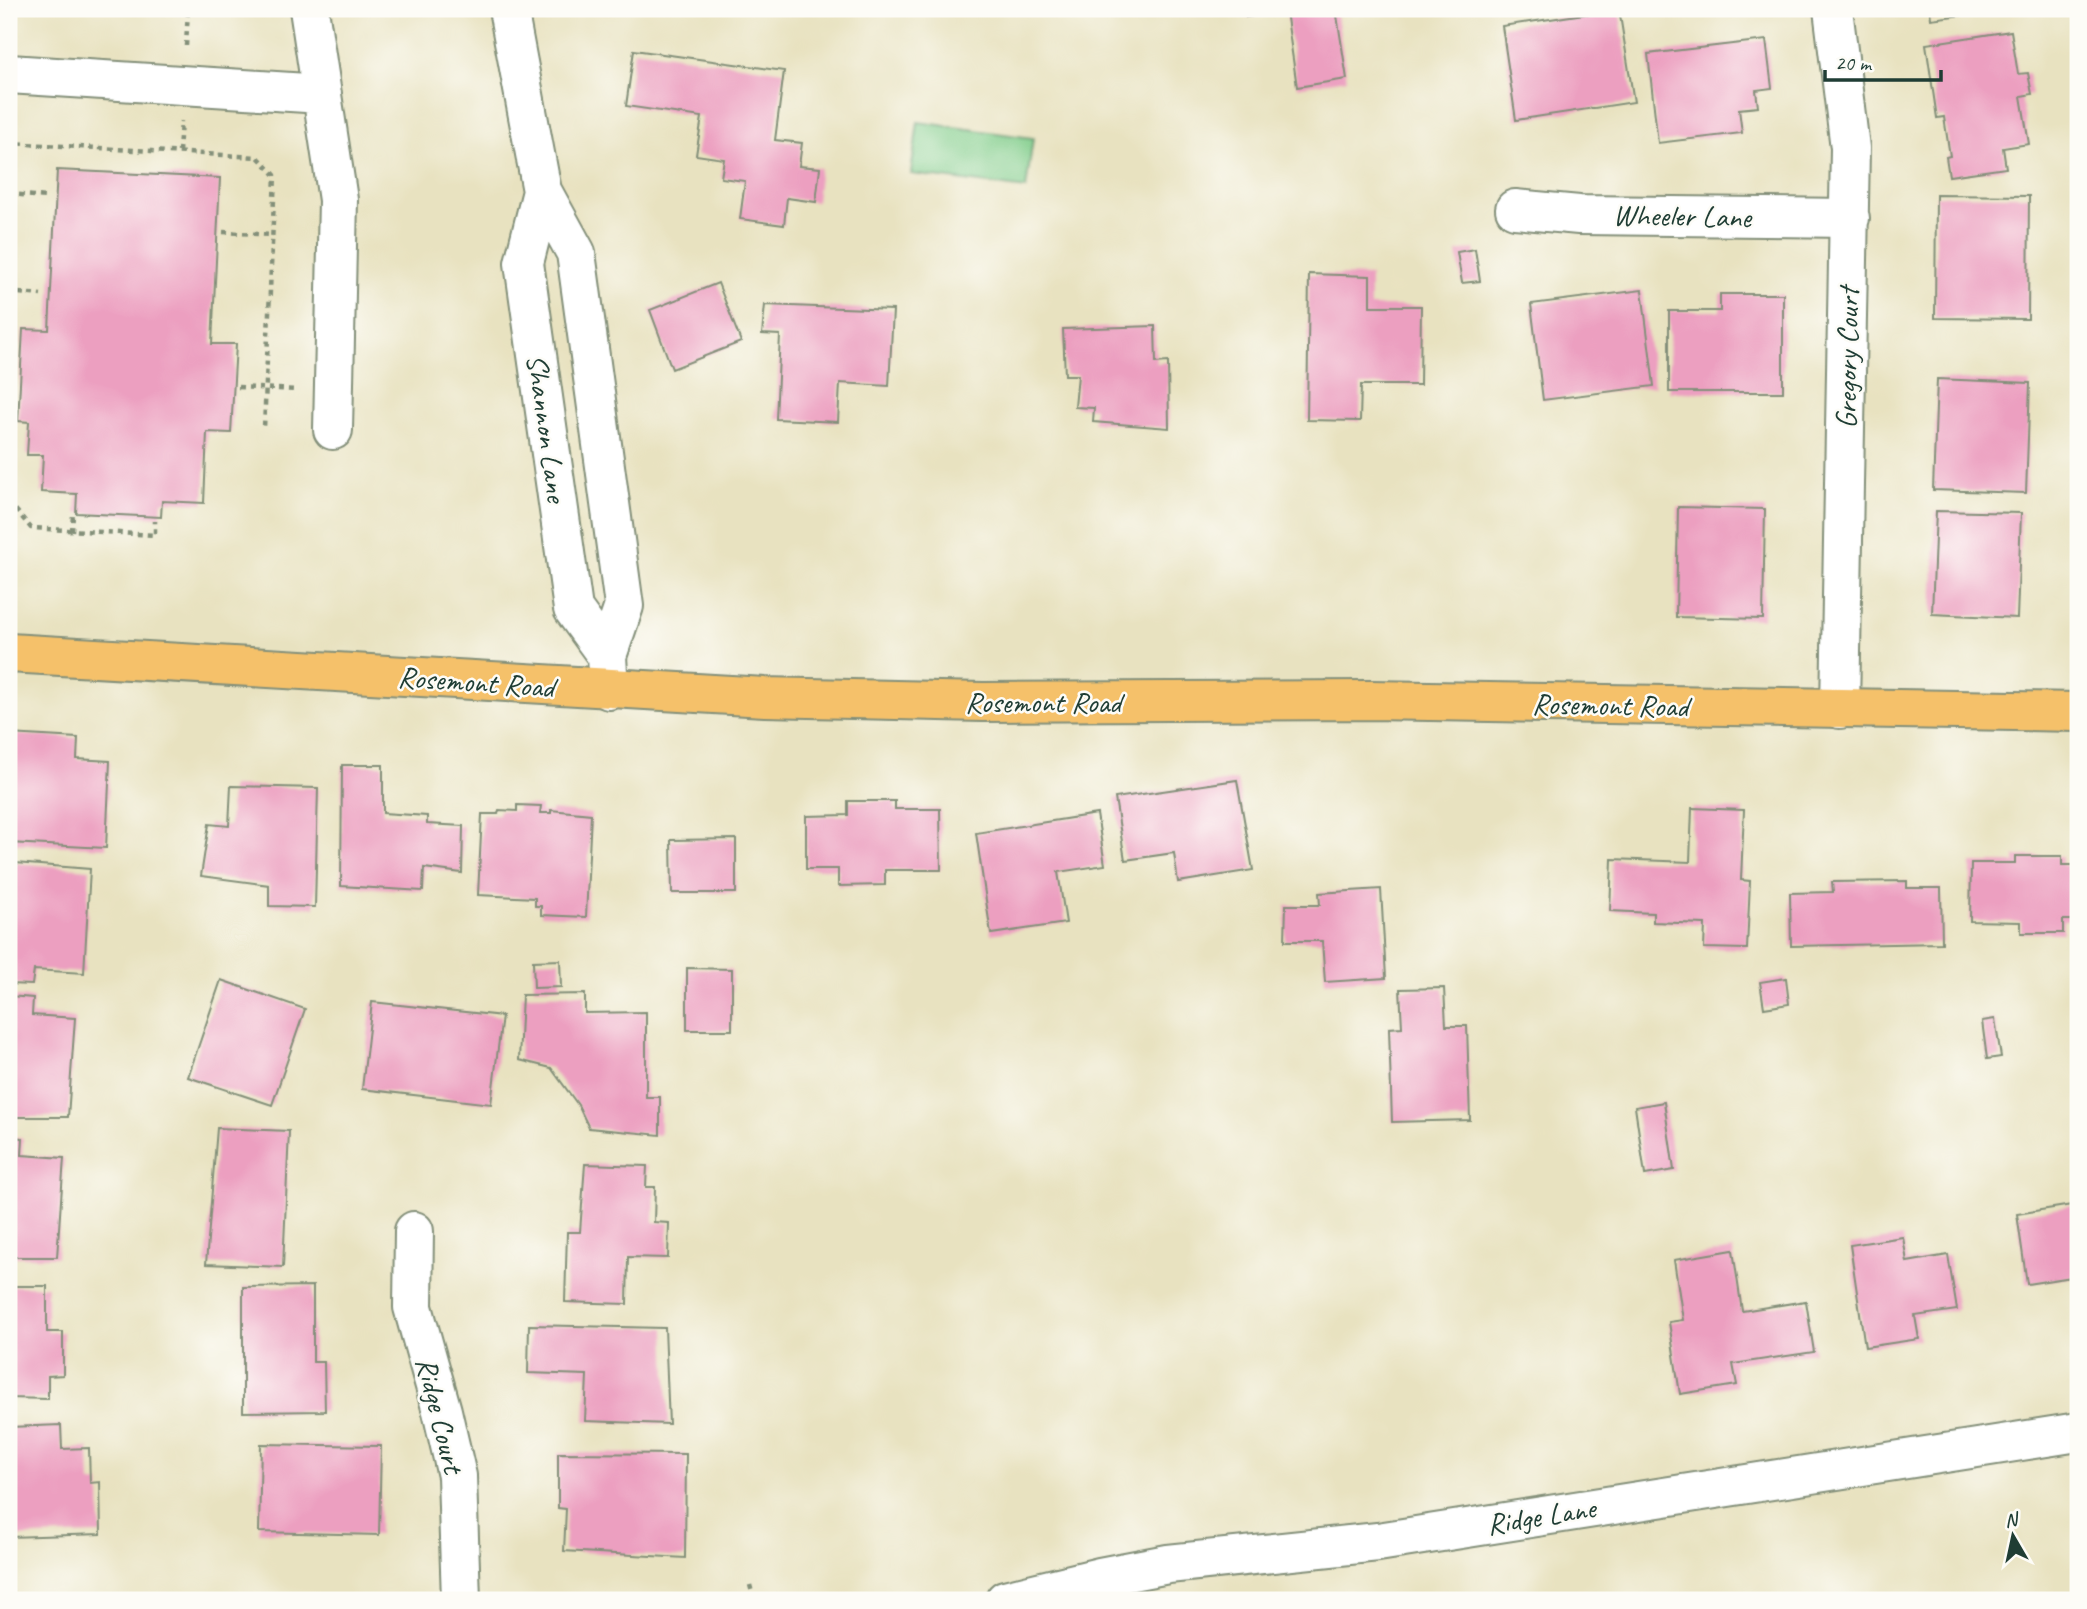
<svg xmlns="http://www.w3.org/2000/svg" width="2087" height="1609" font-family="Caveat,sans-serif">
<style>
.green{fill:#81cd8b;stroke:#508560;stroke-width:2}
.building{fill:#ec9fc0}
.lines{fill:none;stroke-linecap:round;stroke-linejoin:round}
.minor-casing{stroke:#84907a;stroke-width:42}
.major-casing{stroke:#84907a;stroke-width:42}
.path{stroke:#84907a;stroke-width:4.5;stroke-dasharray:5 5;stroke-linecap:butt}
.minor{stroke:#fff;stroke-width:38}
.major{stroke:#f5c16b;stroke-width:38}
.labels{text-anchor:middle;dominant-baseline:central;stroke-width:5;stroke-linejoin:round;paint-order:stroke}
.street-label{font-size:30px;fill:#1f3d34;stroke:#fdfcf7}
</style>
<rect width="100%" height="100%" fill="#fdfcf7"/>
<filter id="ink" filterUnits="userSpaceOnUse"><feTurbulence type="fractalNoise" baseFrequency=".0143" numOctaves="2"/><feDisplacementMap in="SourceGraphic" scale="14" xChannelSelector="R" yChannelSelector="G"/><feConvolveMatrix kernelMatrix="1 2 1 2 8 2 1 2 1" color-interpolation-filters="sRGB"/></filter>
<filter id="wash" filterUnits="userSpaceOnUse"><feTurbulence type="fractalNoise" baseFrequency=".00686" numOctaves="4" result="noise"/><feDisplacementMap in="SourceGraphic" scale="28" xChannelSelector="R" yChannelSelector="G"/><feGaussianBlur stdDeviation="1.57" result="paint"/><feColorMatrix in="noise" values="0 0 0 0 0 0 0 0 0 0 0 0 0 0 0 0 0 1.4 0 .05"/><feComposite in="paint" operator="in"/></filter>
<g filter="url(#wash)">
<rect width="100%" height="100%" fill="#e8e2c0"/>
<path class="green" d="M918,122L1033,138L1026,189L911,174Z"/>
<g id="blocks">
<path class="building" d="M1245,9H1336L1347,79L1297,87L1286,11L1246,17Z
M1619,9L1634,102L1516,120L1502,26Z
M1930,9H2003V10L1931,19Z
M2011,31L2018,74L2028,73L2032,94L2021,96L2029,144L2003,148L2006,168L1949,176L1946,157L1950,156L1944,117L1937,118L1926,44Z
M1766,40L1772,88L1756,90L1758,107L1739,109L1742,133L1658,143L1648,54Z
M634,50L784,71L775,140L802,143L799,166L820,168L816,202L787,198L784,225L740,219L745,181L721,178L724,159L696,155L702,117L626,106Z
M57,170L220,178L212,344H236L231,433L207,432L204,503L162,501L161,517L76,513L77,494L41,492L43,455H27L29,422L18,421L23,329L49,330Z
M1936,195L2029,196L2028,319L1935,318Z
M1475,249L1480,281L1462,283L1457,252Z
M1309,274L1370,276V306H1421L1420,385H1361L1360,421L1307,420Z
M718,283L741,342L672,369L650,310Z
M1642,290L1654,386L1543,400L1531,304Z
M1720,294H1783V392H1669V311H1720Z
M765,305L893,310L889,386L840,383L838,422L776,419L780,335L762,334Z
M1155,326L1156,363L1168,362L1169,428L1093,422L1094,408L1075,407L1078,375H1065L1063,329Z
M1937,379L2030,383L2026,493L1933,490Z
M1678,507L1765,509L1763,619L1676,617Z
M1936,511L2021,513L2017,618L1932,614Z
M9,734L78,738L77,759L110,761L106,848L9,843Z
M342,765H383V813L427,816V824L463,826L462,873L424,868L423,891L341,886Z
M1237,780L1253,870L1178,882L1174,853L1125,860L1115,798Z
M231,786L318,788L315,907L269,906V885L201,876L209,824L229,826Z
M848,801H895V809H940L941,870H885V885L838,886V869H806V816L848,815Z
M517,805L541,806L540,813H551V810L591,814L586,917L541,915V906H535V898L478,895L482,814H498L499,810L517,811Z
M1692,808L1744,810L1741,880L1750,881L1747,949L1704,948L1705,924L1653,922V913L1610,911L1612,859L1690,862Z
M1097,814L1105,865L1058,872L1066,923L991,934L976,833Z
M736,839V893H672L671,840Z
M2015,856H2062V865H2078V920H2063V933H2021V922L1970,921L1971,863H2015Z
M15,863L90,869L84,973L34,970L32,985L9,984V929L12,930Z
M1907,881V888H1941L1942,943L1791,946L1790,893L1833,892L1832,882Z
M1381,889L1386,978L1325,982L1322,941H1285L1286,905H1320L1319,893Z
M560,960L561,987L534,988L533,961Z
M687,968L732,969V1030H687Z
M1786,978L1789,1004L1764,1008L1760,982Z
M221,980L305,1009L272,1105L188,1077Z
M1444,988L1446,1026H1467L1470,1120L1392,1122L1389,1028L1402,1027L1400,989Z
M585,994V1013L646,1012V1097H660V1135L589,1128L578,1105L551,1068L519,1060L522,995Z
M9,996L33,998L32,1015L75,1018L68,1117H9Z
M372,1002L502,1016L491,1104L362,1089Z
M1995,1019L2001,1057L1987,1059L1982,1021Z
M1664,1102L1674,1170L1645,1175L1635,1107Z
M217,1128L289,1131L283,1267L206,1264Z
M9,1137L23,1138L22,1155L64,1158L57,1257H9Z
M585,1164L647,1166L646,1187H655L654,1222L669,1223L668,1258L628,1257L627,1304L565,1302L567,1232H580Z
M2078,1204V1276L2027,1284L2017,1214Z
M1903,1237L1907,1262L1948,1255L1957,1310L1915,1316L1919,1339L1865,1347L1850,1245Z
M1733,1250L1742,1311L1806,1301L1814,1352L1733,1364L1737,1385L1680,1394L1669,1322L1683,1320L1674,1260Z
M9,1286H47V1332H63V1375L48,1376V1399L9,1398Z
M313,1286V1362H324L325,1411L243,1412V1287Z
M529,1325L665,1328L669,1424L585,1421L587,1375L528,1373Z
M61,1425L62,1449L89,1448L90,1483L100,1482L101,1534L9,1537V1427Z
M261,1444L381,1446L379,1535L259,1532Z
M558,1453L686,1454L685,1558L564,1551L566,1509L558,1508Z"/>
</g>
</g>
<g filter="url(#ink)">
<use href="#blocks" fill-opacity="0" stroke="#84907a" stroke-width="2"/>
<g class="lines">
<g class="minor-casing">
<path id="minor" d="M309,9L338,200L333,430
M508,9L542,191L576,253L624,606L607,656L609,690
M1833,9L1850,148L1840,709
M9,74L322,94
M542,191L524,263L573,609L607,656
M1515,209L1579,215L1850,218
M414,1231L413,1307L442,1411L457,1476L461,1600
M1005,1600L1100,1577L1168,1564L1378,1542L2078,1432"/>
</g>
<g class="major-casing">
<path id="major" d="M9,653L765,697L983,702L1370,700L2078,712"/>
</g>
<path class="path" d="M186,46L188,9
M9,143L258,157L275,175L264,428
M179,152L181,121
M9,194L47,197
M223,232L273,235
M9,292L41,295
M9,375L14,376
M238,387L297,390
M9,502L31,528L155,535V521
M72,531L73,514
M750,1585L754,1600"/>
<use href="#minor" class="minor"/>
<use href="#major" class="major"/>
</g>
</g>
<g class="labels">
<g class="street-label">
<text transform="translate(1682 216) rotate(1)">Wheeler Lane</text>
<text transform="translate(1847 358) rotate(-89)">Gregory Court</text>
<text transform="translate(547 428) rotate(82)">Shannon Lane</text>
<text transform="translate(476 682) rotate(4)">Rosemont Road</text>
<text x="1043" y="702">Rosemont Road</text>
<text transform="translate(1610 705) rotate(1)">Rosemont Road</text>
<text transform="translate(440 1415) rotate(76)">Ridge Court</text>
<text transform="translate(1541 1516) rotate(-9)">Ridge Lane</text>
</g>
</g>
<rect width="2087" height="1609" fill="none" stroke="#fdfcf7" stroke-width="35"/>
<g transform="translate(2013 1536) rotate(351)" stroke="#fdfcf7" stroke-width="5" paint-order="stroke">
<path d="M0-5L12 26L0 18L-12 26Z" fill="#1f3d34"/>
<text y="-10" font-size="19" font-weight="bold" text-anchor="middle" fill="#1f3d34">N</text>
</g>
<path d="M1825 70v10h116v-10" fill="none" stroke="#1f3d34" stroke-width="3.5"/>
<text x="1835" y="70" font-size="21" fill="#1f3d34" stroke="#fdfcf7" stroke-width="5" paint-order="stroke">20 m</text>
</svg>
